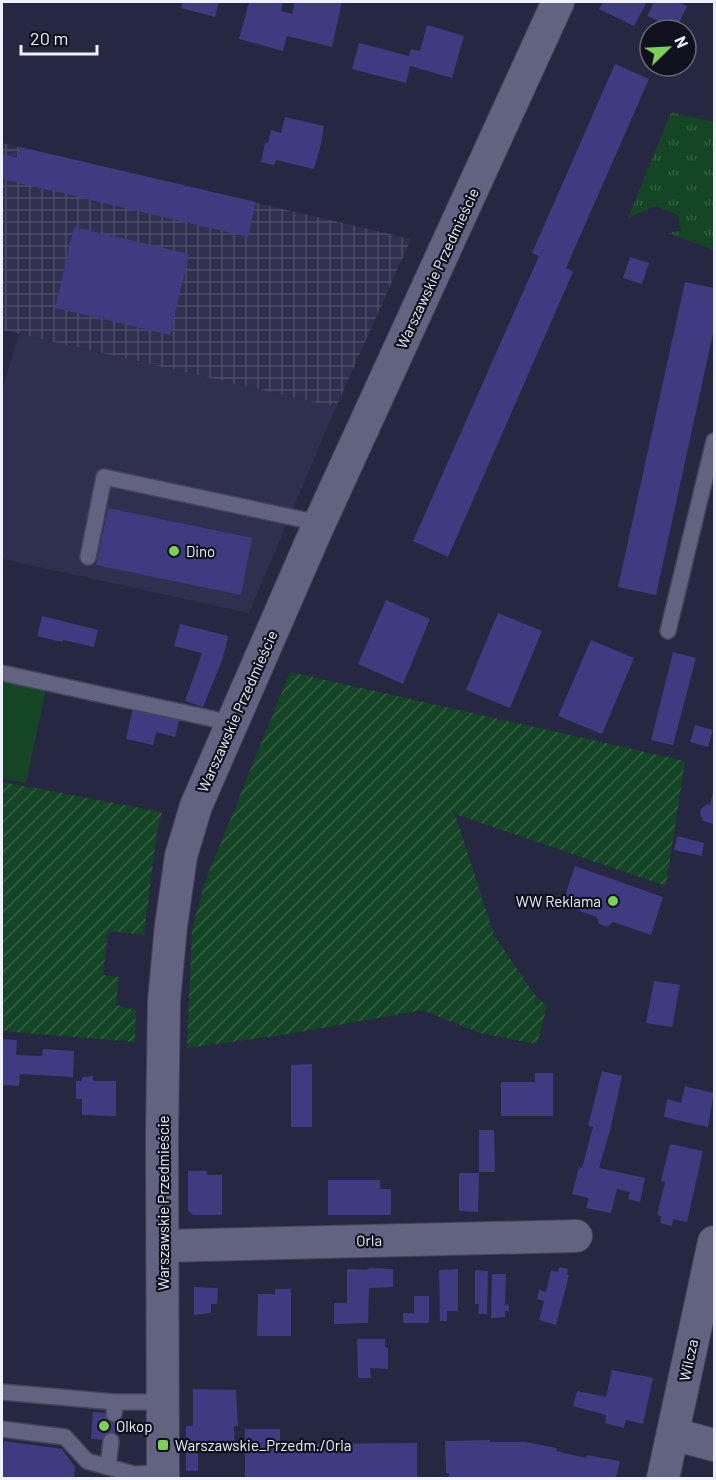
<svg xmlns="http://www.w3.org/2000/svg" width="716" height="1480" font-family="Barlow,sans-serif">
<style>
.built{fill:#2f2f4f}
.industrial{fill:url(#industrial-grid)}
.grass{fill:url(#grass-tufts)}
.garden{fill:url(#garden-furrows)}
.pitch{fill:#144524}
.building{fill:#3e3b81}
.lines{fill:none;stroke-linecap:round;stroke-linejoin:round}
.lane-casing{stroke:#45455a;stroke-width:18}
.street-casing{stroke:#45455a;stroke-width:34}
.lane{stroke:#626381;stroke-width:15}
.street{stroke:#626381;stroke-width:32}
.poi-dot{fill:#7cd155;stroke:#10111c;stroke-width:2}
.labels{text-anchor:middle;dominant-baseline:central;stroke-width:4.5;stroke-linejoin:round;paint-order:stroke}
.street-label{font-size:15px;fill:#eff0fe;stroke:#10111c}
.poi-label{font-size:15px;fill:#eff0fe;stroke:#10111c;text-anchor:start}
</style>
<defs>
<pattern id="industrial-grid" width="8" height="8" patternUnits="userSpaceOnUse" patternTransform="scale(1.5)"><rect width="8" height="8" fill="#2f2f4f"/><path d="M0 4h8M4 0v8" fill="none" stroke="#4d4d69"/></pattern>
<pattern id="grass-tufts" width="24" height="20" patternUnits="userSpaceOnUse" patternTransform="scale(1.5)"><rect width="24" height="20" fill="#144524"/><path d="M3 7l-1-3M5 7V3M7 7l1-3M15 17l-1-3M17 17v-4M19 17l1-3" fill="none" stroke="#366045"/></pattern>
<pattern id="garden-furrows" width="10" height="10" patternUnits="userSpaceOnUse" patternTransform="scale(1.5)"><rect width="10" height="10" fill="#144524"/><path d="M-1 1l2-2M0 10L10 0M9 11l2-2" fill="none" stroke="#366045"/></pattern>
</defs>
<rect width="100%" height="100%" fill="#262740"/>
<path class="built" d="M19,334L336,407L249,613L2,559V389Z"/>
<path class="industrial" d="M2,143L411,239L336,407L2,330Z"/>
<path class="grass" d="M671,112L714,122V250L668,233L681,231L678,215L655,206L628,218Z"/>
<path class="garden" d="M290,672L685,761L666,886L455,814L494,935L533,993L547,1006L537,1044L480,1033L422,1010L289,1034L187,1048L192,929L205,882Z
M2,782L162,812L157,831L144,935L108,931L103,975L119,977L116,1005L136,1010L135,1042L2,1031Z"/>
<path class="pitch" d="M2,680L46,690L26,783L2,778Z"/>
<path class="building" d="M183,2H219L215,17L181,8Z
M249,2H283L281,11L292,14L295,2H342L332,47L287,36L283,51L239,39Z
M603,2H647L634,26L599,9Z
M654,2H677L687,6L676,29L647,16Z
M427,25L464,36L452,78L410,66L406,83L352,69L359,43L409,56L411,49L420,51Z
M615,64L649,79L566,268L573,272L448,557L413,541L539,256L532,253Z
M285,117L324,126L321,144L314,169L276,160L274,165L261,162L265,142L268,143L271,130L281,133Z
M20,147L256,202L248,237L2,179V154L18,158Z
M74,227L189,254L170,335L55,308Z
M630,257L649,263L642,284L623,278Z
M685,282L714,288V329L656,595L618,587Z
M108,508L252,538L241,595L96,565Z
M386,600L430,619L403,684L358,664Z
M498,613L542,631L510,708L466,690Z
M42,616L98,630L94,647L63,640L62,642L37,636Z
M180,624L228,636L223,658L203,707L185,701L202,653L174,646Z
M591,640L634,658L602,734L558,716Z
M673,652L696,658L673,745L651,740Z
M133,708L180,718L175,737L156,732L153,745L126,739Z
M695,725L713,730L708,747L690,742Z
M714,787V824L702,821L703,820L700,815L701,809L705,806L706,804L710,805Z
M677,836L704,843L702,856L674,850Z
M575,866L663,897L651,935L613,922L607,927L599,924L597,917L562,905Z
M654,981L680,985L672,1027L646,1023Z
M2,1039L17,1040L16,1055L42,1056L43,1049L74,1051L73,1077L20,1074L19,1086L2,1085Z
M312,1064V1127H291V1065Z
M602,1071L622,1076L610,1131L599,1168L645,1178L640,1202L628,1199L630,1192L617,1189L611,1213L586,1208L589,1198L572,1194L579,1167L582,1168L593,1127L588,1126Z
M535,1073H553V1116H501V1082H535Z
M93,1076V1081H116V1116L82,1115V1099H76V1081H82V1077Z
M685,1086L714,1093L708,1127L664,1117L667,1099L681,1103Z
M479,1130H494L495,1172H479Z
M670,1144L703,1151L687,1222L673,1219L672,1226L660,1223L661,1216L657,1215L665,1182L661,1181Z
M188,1171H207V1175H222V1215H193L188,1210Z
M459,1173H479L478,1212L459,1211Z
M328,1180H380V1189H391V1215H328Z
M559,1267L568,1269L567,1275H569L556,1325L539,1320L544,1301L537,1299L539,1290L546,1292L551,1270L558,1272Z
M369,1268L393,1269V1287L369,1288L368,1323L334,1324V1303H347V1269L367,1270Z
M458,1269V1311H447V1321H440L439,1270Z
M475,1270L488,1271L487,1314H478L479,1304H475Z
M492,1274H506L505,1304L509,1305V1311H505V1317L491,1318Z
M194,1287L218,1288L217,1304H211V1313L194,1315Z
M275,1289H291V1336H257L258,1294H275Z
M414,1296H429V1323H403V1313H414Z
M357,1339H385V1347L388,1348V1369L370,1368L371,1378H358Z
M612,1370L653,1378L643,1424L626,1420L624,1428L605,1423L606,1415L573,1406L577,1391L606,1397Z
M193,1389L236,1390L238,1426H234L235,1449L198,1450V1471H186V1426H193Z
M93,1412L117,1414L114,1441L91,1439Z
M245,1429H280V1444L417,1443V1478H245Z
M490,1440V1442H526L557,1448L556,1451L586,1458L587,1455L620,1461L616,1478H449V1473H446L445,1441Z
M4,1441L62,1449L75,1467L74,1478L53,1477V1478H2V1458Z"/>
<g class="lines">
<g class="lane-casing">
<path id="lane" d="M88,557L104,477L319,523
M668,631L714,441
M2,673L209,718L232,724
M2,1392L115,1402
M114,1414L115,1402H162
M2,1429L65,1437L87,1461L108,1467
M111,1441L108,1467L134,1474L163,1473"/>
</g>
<g class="street-casing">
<path id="street" d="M163,1246L576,1236
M673,1434L714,1445
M163,1478L162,1134L164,1001L171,926L181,856L196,806L315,533L558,2
M663,1478L714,1242"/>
</g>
<use href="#lane" class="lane"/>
<use href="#street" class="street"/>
</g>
<g class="poi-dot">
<circle cx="174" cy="551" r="6"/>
<circle cx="613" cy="901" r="6"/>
<circle cx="104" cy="1426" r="6"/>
<rect x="157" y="1439" width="12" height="12" rx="3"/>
</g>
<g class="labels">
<g class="street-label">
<text transform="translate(437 268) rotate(-65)">Warszawskie Przedmieście</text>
<text transform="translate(237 711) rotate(-66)">Warszawskie Przedmieście</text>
<text transform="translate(163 1203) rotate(-90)">Warszawskie Przedmieście</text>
<text transform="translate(369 1240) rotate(-1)">Orla</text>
<text transform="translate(688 1360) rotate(-78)">Wilcza</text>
</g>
<g class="poi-label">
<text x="186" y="551">Dino</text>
<text x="601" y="901" text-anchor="end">WW Reklama</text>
<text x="116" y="1426">Olkop</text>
<text x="175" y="1445">Warszawskie_Przedm./Orla</text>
</g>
</g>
<rect width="716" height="1480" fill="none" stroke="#eff0fe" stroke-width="6"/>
<g transform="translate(668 48) rotate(66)"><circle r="28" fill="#10111c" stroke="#696a76" stroke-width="1.5"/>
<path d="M0-4.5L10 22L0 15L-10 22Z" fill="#7cd155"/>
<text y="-9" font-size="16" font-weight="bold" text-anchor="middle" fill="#eff0fe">N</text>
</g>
<path d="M21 45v9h76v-9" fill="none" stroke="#eff0fe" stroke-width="3"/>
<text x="30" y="45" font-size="18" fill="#eff0fe" stroke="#10111c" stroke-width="4.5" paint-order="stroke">20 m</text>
</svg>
